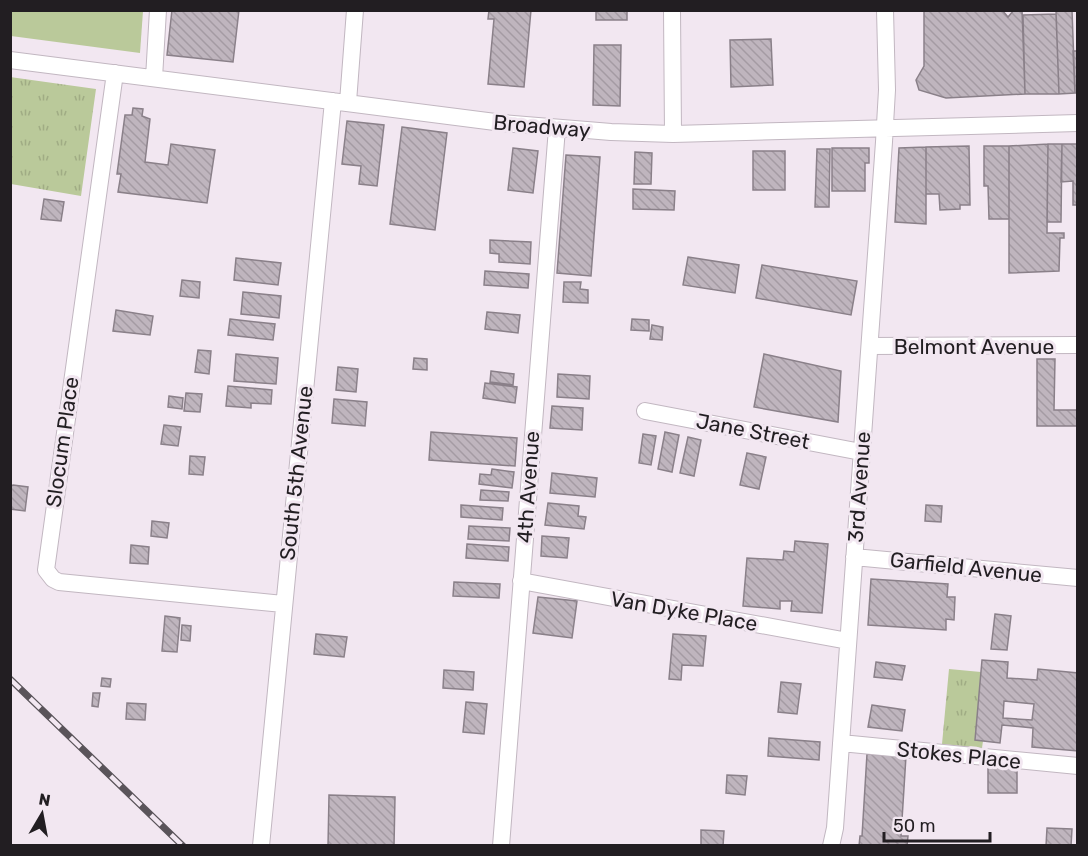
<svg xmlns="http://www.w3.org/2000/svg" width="1088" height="856" font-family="Rubik,sans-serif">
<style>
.green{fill:#bac99a}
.park{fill:url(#park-tufts)}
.building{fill:url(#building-back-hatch);stroke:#8a8089;stroke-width:1.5;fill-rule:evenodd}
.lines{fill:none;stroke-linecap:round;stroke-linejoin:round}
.minor-casing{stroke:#c2b7c1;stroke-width:18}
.minor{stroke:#fff;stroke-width:16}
.rail-casing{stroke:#5a545a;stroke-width:7}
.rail{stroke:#f2e7f1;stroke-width:4.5;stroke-dasharray:14;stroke-linecap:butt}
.labels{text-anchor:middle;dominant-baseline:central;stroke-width:6;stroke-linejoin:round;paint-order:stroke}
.street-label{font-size:21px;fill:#221e22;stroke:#f2e7f1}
</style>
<defs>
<pattern id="park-tufts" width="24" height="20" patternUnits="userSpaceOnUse" patternTransform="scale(1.5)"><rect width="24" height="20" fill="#bac99a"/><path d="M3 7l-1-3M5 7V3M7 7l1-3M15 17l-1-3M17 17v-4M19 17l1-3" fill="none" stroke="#a0ac84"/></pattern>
<pattern id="building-back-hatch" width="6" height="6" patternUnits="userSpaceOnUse" patternTransform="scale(1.5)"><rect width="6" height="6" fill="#bfb5be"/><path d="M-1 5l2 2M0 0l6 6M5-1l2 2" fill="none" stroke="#a49ba3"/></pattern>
</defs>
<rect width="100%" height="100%" fill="#f2e7f1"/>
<path class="green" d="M11,10L143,11L140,53L11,36Z"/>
<path class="park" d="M10,77L96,89L81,196L11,184Z
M949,669L981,672L975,740L983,741L982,748L942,744Z"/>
<path class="building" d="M172,10H239L233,62L167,55Z
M489,10H531L524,87L488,84L494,19H488Z
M596,10H627V20H596Z
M924,10H1002L1008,17L1014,10H1022L1025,94L946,98L919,90L916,80L924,66Z
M1056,10H1072L1075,93L1059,94Z
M1056,14L1059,94H1025L1023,15Z
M771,39L773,85L731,87L730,40Z
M594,45H621L620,106L593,105Z
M1073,51H1078V93H1075Z
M133,108L143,109L142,116L150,119L145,162L168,165L171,144L215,150L207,203L118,192L121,174H117L125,115H132Z
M347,121L384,125L377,186L359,184L361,166L342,164Z
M402,127L447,133L435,230L390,224Z
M1048,144L1047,233H1064V238H1060L1059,271L1009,273V146Z
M1048,144H1062L1061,222H1047Z
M1062,144H1078V205H1073V181L1061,182Z
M969,146L970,205H960V209L940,210L939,194H926V147Z
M984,146H1009V219H989L988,186H984Z
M926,147V224L895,222L899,148Z
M513,148L538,151L533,193L508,190Z
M832,148H869V163H865V191H832Z
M817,149H830L829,207H815Z
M753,151H785V190H753Z
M635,152L652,153L651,184H634Z
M566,155L600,157L591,276L557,273Z
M633,189L675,191L674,210L633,209Z
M44,199L64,202L61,221L41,219Z
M490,240L531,242L530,264L499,262V254L490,253Z
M688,257L739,265L735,293L683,285Z
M236,258L281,263L278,285L234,280Z
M762,265L857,281L851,315L756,298Z
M485,271L529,274L528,288L484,285Z
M182,280L200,282L199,298L180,296Z
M564,282H581L580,289L588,290V303L563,302Z
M243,292L281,296L279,318L241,314Z
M116,310L153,316L150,335L113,331Z
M487,312L520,315L518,333L485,329Z
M230,319L275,324L273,340L228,335Z
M632,319L649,320V331L631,330Z
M652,325L663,327L662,340L650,339Z
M198,350L211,351L209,374L195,372Z
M236,354L278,358L276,384L234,381Z
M764,354L841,371L838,422L754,407Z
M414,358L427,359V370L413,369Z
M1037,359H1055L1054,410H1078V426H1037Z
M338,367L358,369L356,392L336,390Z
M491,371L514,374L513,385L490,382Z
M558,374L590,376L589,399L557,397Z
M485,383L517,387L515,403L483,398Z
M228,386L272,390L271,404L251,403V408L226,406Z
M186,393L202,394L200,412L184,411Z
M169,396L183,398L182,409L168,407Z
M334,399L367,402L365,426L332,423Z
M552,406L583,408L582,430L550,428Z
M164,425L181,427L178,446L161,444Z
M431,432L517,438L515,466L429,460Z
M665,432L679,435L672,472L658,469Z
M643,434L656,436L651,465L639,463Z
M688,437L701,440L694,476L680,473Z
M747,453L766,457L759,489L740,485Z
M190,456L205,457L203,475L189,474Z
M492,469L514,472L512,488L479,484L480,474L491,475Z
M552,473L597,478L595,497L550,493Z
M13,485L28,487L25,511L10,509V487Z
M481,490L509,492L508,501L480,500Z
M548,503L579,506L578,516L586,517L584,529L545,525Z
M461,505L503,508L502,520L461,517Z
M926,505L942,506L941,522L925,521Z
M152,521L169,523L167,538L151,536Z
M469,526L510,528L509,541L468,539Z
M542,536L569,538L567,558L541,556Z
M795,541L828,544L822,613L791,611L792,601H780V609L743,606L747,558L783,560L784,551L794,552Z
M467,544L509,547L508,561L466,558Z
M131,545L149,547L148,564L130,563Z
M871,579L948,584L947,597H955L954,620L946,619V630L868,625Z
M454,582L500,584L499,598L453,596Z
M538,597L577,601L572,638L533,633Z
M995,614L1011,616L1007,650L991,649Z
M165,616L180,618L177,652L162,651Z
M182,625L191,626L190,641L181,640Z
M316,634L347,637L344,657L314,654Z
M673,634L706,636L703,666L682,665L681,680L669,679Z
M982,660L1008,662L1007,678L1037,680L1038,669L1078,673V751L1032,747L1033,728L1002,725L1000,743L975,740ZM1004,701L1034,704L1032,720L1003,718Z
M876,662L905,666L902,680L874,677Z
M444,670L474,672L473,690L443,688Z
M102,678L111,679L110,687L101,686Z
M781,682L801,684L797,714L778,712Z
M93,693H100L98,707L92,706Z
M466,702L487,704L484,734L463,732Z
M127,703L146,704L145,720L126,719Z
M872,705L905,710L902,731L868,727Z
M769,738L820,742L819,760L768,756Z
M867,754L906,756L901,836H908L907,846H859L860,836H862Z
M988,767L1017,768V793H988Z
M727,775L747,776L745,795L726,793Z
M329,795L395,797L394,846H328Z
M1047,828L1072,829L1071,846H1046Z
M701,830L724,831L723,846H701Z"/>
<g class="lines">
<g class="minor-casing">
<path id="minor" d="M672,10L673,134
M10,60L503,123L611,132L673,134L1078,123
M115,73L46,570L53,579L59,582L283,604
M154,78L158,10
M348,102L355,10
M870,346L1078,345
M645,411L861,452
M854,557L1078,578
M521,581L848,641
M841,743L1078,766
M261,846L333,101
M501,846L557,128
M831,846L835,828L884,142L887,90L885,10"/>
</g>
<use href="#minor" class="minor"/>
<g class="rail-casing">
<path id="rail" d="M10,679L183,846"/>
</g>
<use href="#rail" class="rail"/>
</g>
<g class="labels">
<g class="street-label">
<text transform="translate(542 126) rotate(5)">Broadway</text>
<text x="974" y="346">Belmont Avenue</text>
<text transform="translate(753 431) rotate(11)">Jane Street</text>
<text transform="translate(62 442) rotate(-82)">Slocum Place</text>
<text transform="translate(296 473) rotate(-84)">South 5th Avenue</text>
<text transform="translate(528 487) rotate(-86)">4th Avenue</text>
<text transform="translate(859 487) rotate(-86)">3rd Avenue</text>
<text transform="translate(966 567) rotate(6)">Garfield Avenue</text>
<text transform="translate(684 611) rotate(10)">Van Dyke Place</text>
<text transform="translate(959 755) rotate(6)">Stokes Place</text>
</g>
</g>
<rect width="1088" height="856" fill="none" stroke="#221e22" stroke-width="24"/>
<g transform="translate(42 814) rotate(10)" stroke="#f2e7f1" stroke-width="4.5" paint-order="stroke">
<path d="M0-4.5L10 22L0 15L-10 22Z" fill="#221e22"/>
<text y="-9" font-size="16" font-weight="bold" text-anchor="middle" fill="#221e22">N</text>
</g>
<path d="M884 832v9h106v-9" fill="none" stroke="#221e22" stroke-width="3"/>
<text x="893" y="832" font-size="18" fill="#221e22" stroke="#f2e7f1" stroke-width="4.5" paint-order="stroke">50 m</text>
</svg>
